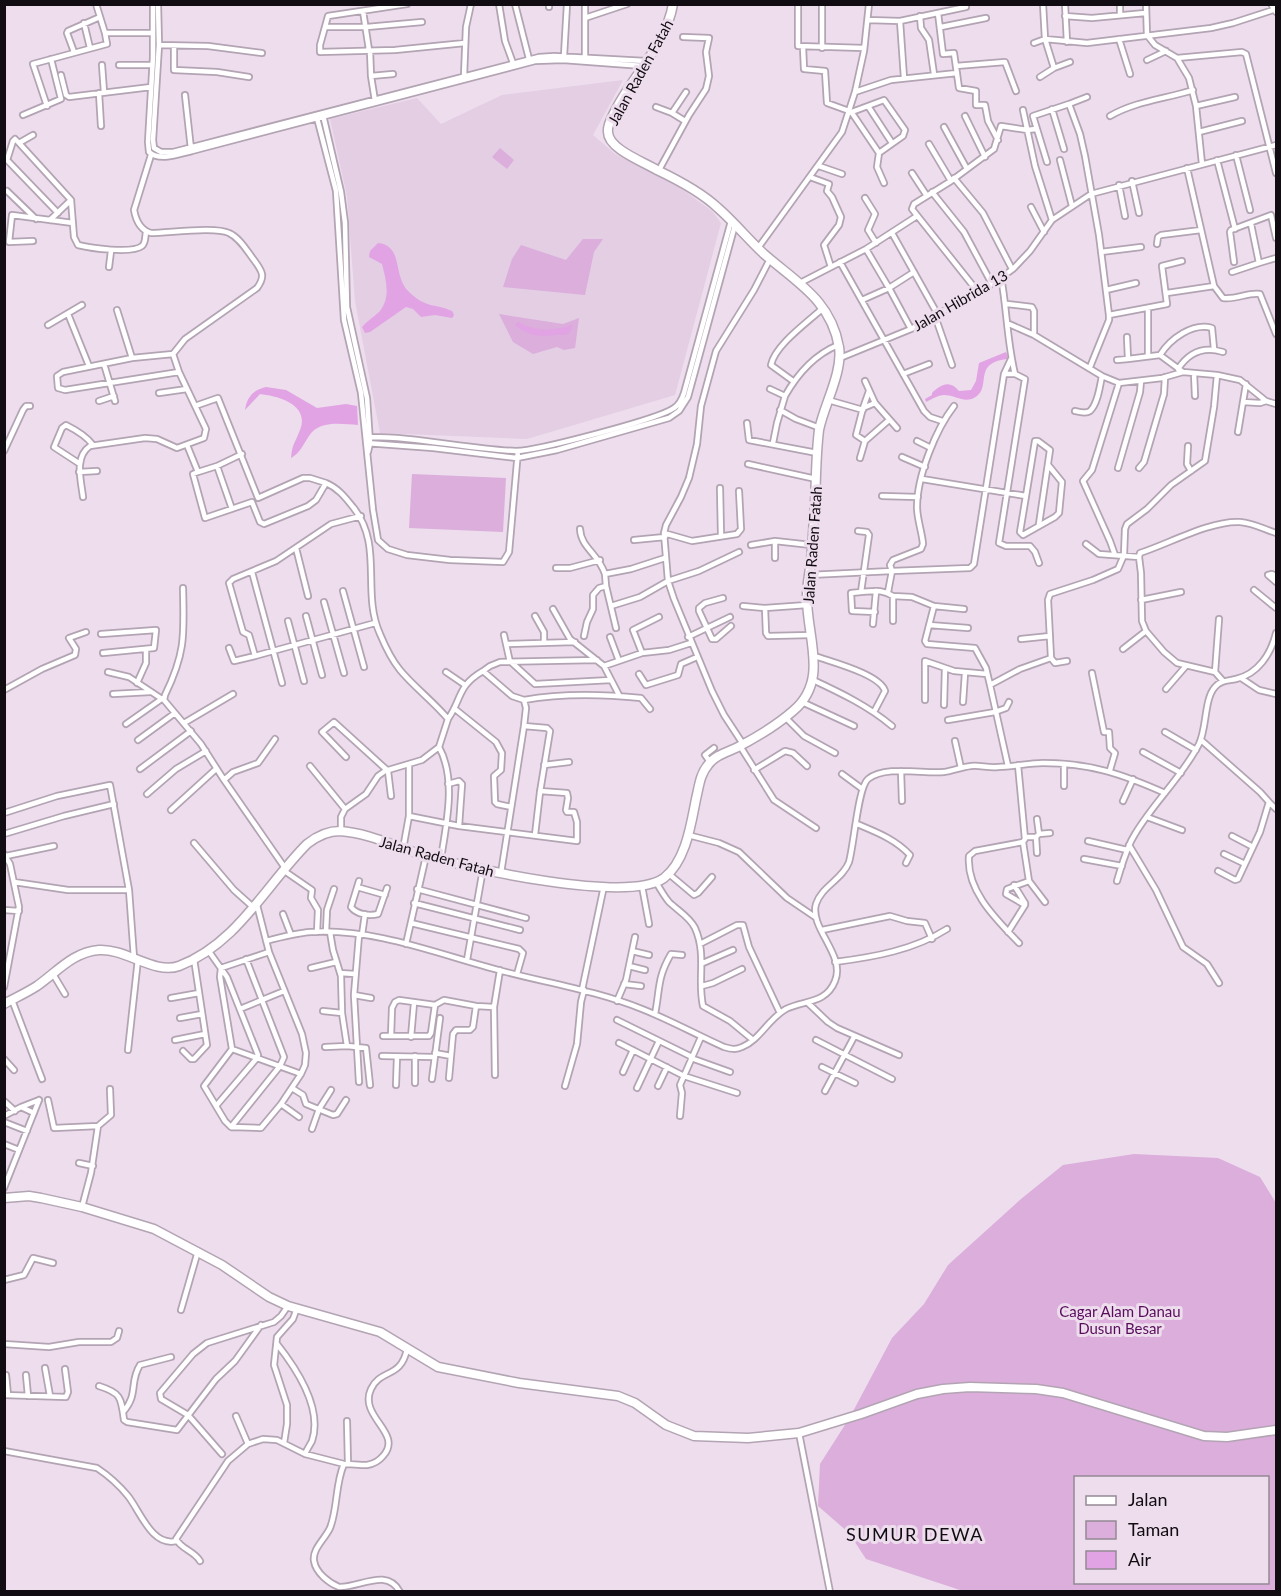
<svg xmlns="http://www.w3.org/2000/svg" width="1281" height="1596" font-family="Lato,sans-serif">
<style>
.built{fill:#e3cee4}
.green{fill:#dbaedc;fill-rule:evenodd}
.water{fill:#e1a3e3}
.lines{fill:none;stroke-linecap:round;stroke-linejoin:round}
.street-casing{stroke:#b3a4b3;stroke-width:8}
.highway-casing{stroke:#b3a4b3;stroke-width:11}
.street{stroke:#fff;stroke-width:4.5}
.highway{stroke:#fff;stroke-width:8}
.labels{text-anchor:middle;dominant-baseline:central;stroke-width:6;stroke-linejoin:round;paint-order:stroke}
.street-label{font-size:15px;fill:#110c11;stroke:#eddded}
.park-label{font-size:15px;fill:#580d5c;stroke:#eddded}
.quarter-label{font-size:18px;letter-spacing:1.5px;fill:#110c11;stroke:#eddded}
</style>
<rect width="100%" height="100%" fill="#eddded"/>
<path class="built" d="M623,80L593,135L615,154L673,183L712,211L721,223L675,395L527,439L380,433L355,301L347,196L330,119L417,98L441,124L502,95Z"/>
<path class="green" d="M500,148L514,160L507,169L492,157Z
M583,239H603L594,252L585,295L503,287L512,259L521,245L566,260Z
M499,314L563,324L579,318L575,348L564,350L557,347L533,354L513,342Z
M412,474L506,478L503,532L409,528Z
M1134,1154L1218,1158L1260,1177L1276,1203V1591H963L866,1559L849,1533L818,1506L820,1464L850,1417L892,1338L924,1304L948,1265L1021,1199L1063,1165ZM1076,1478H1268V1582H1076Z"/>
<path class="water" d="M378,243C404,246 392,275 409,292C427,309 434,303 452,311L454,315L452,318L435,315L421,317L413,309L406,307L370,332L365,333L362,327C367,321 374,317 380,311C391,297 386,280 382,264L369,257L370,251Z
M518,322C536,332 553,331 572,325L571,331L566,335C544,334 535,341 515,325Z
M1006,352L1008,357L1007,359C973,363 991,385 977,396C965,405 957,395 944,395C938,395 932,399 926,402L925,399L932,395V393C941,384 950,380 959,391L971,390L976,381L979,363Z
M266,387L286,390L317,408L346,404L357,406L358,425C342,424 319,420 309,436C303,445 300,453 291,458C292,444 295,443 300,430C310,405 279,396 260,394L245,410C247,397 253,390 266,387Z"/>
<g class="lines">
<g class="street-casing">
<path id="street" d="M96,4L105,33H153
M153,4V57L148,142L149,152C160,162 179,154 192,151L535,61L563,60L643,66
M158,4L159,45L153,140L154,148L161,152H173L539,57L554,56L646,61
M407,4L328,16L320,45V52L395,50L465,43
M499,4L505,41L513,63
M515,4L529,59
M798,4V46L864,48
M1043,4L1045,39L1054,68
M1065,4L1067,42
M1146,4L1147,35L1155,45L1177,58L1189,78L1196,106L1202,164
M1271,4L1276,12
M549,7V4
M363,11L369,50
M938,13L943,54L954,53L959,88L976,91V105H985L988,121L998,140
M1120,15V4
M920,16L921,28L929,40L934,74
M1065,16L1092,18L1145,13
M585,18V4
M868,20L900,21L966,7
M900,21L904,78
M84,23L90,48
M325,27H367L422,22
M941,27L986,18
M1119,39L1130,74
M1034,43L1045,39L1087,43L1211,28L1233,23L1273,10
M159,45L208,46L262,53
M174,46V70L217,72L249,77
M803,47L804,69L825,71L827,103L849,111
M822,48V4
M370,51L371,76L375,101
M74,52L67,33L68,31L100,17
M564,56L567,4
M585,57V18L627,4
M1177,58L1242,52L1246,54L1276,173
M1147,60L1166,51
M102,65L104,92
M119,65H152
M956,66L1005,62L1016,91
M61,75L66,95L69,97L151,87
M371,76L393,74
M464,76L466,27L471,4
M1040,77L1054,68L1070,62
M855,92L891,80L957,73
M99,93L101,126
M185,95L191,149
M1087,97L1069,104L1080,134L1085,156L1099,235L1109,315V320L1090,367
M47,106L33,64L107,44L105,33
M868,106L892,143
M1196,106L1235,97
M656,107L672,113
M1052,109L1064,149
M1023,110L1035,166L1052,220
M849,113L884,100L905,130L903,136L879,153L877,167L884,183
M852,113L879,153
M23,115L61,99L51,59
M323,115L341,192L345,223L347,307L367,398L370,443L368,452
M965,116L985,157
M1110,116C1136,101 1165,99 1193,90
M317,118L336,191L344,320L361,393L373,510L378,540L388,549L407,555L450,560L503,562L509,552L518,451
M685,121L672,113L686,92
M944,127L967,169
M1199,132L1242,121
M33,135L19,143L15,139L13,141L7,160L58,213
M19,143L71,200L74,237L78,245C90,248 132,254 142,246C146,243 145,236 146,232
M929,144L951,181L994,149L1001,126L1027,130L1036,129
M1236,155L1250,210
M1060,160L1072,206
M1217,160L1235,229
M1047,162L1033,116L1069,104
M819,166L842,174
M1187,168L1214,286L1223,298C1236,300 1248,292 1260,294L1276,334
M659,170L689,115L706,89L709,76L706,52L709,38L683,37
M912,173L927,196
M810,177L829,184L827,191L832,197L841,217L839,225L824,245L831,267
M954,178L983,213L1012,269
M951,181L914,204L912,209L978,292
M1132,181L1139,213
M1119,185L1125,216
M7,191L36,219
M932,192L964,232L992,284
M865,198L875,214L868,230L876,243
M1031,207L1044,232
M50,220L71,200
M1251,224L1259,263L1276,258
M892,233L938,315
M33,241L9,242L12,215L73,223
M1157,244L1158,237L1161,235L1201,230
M758,248L842,132L855,92L864,51L869,4
M866,249L889,288L914,272
M1101,252L1141,247
M840,262L924,411L930,417L942,421
M1234,262L1230,232L1231,230L1271,215L1276,238
M109,267L111,251
M1232,272L1259,263
M1001,277C1007,309 1007,342 1015,374
M800,283L866,249L917,216
M1106,290L1136,283
M1167,293L1214,286
M862,300L889,288L911,329
M1007,304L1032,307L1034,311V335
M1148,308V356
M117,310L132,358
M68,314L89,366
M1109,315L1167,304L1162,266L1182,261
M935,316L952,365
M1009,324L1034,335L1102,376L1119,383L1162,378L1183,372L1217,375
M48,325L82,305
M1127,337L1128,359L1160,355L1183,372
M173,354L132,358L63,372L57,376L58,388L65,390L179,372
M1160,355C1170,339 1193,322 1212,328L1214,349
M840,358L911,329L992,284L1013,269L1030,251L1052,220L1091,194L1276,145
M1117,360L1128,359
M104,364L115,401
M1178,369C1189,352 1204,346 1223,352
M1194,373L1195,396
M903,374L929,364
M1004,374L1011,359
M793,381L771,365C775,345 808,322 823,308
M865,381L875,403L897,428
M770,389L785,396L777,423L773,443
M159,393L187,389
M785,396C798,373 814,355 838,345
M828,400L863,410
M99,401L114,396
M1243,402L1246,384
M875,403L863,408L856,435L865,441L889,420
M195,406L218,398L258,498L303,478H310L326,483
M863,408L869,391
M780,410L796,419L820,428
M1075,411C1079,412 1086,414 1090,411C1098,404 1100,385 1102,376
M747,423L749,440L817,453
M1238,432L1243,402L1260,403L1266,401
M366,437C414,436 467,449 516,451C536,451 659,419 674,408C679,405 682,399 684,393L731,221
M917,441L931,448
M366,443L433,448L517,458L557,450L669,418L679,411L688,397L735,225
M187,445L198,472L217,466L242,454
M1188,446L1187,464L1191,471
M4,451L23,410L26,406H30
M902,457L925,467
M860,458L865,441
M80,464L54,447L62,428L66,425C76,430 87,437 93,445
M748,464L816,479
M217,466L232,509
M1118,468L1140,392L1141,381
M1139,468L1144,462L1164,394L1165,377
M79,472L97,471
M198,472L193,474L205,518L252,502L260,522L264,524L308,506L316,500L326,483C338,488 345,497 353,507C384,545 361,592 380,634C385,646 391,659 400,670C414,687 433,701 448,719L439,747L422,760L385,771L378,776L366,794L345,809L341,817V831
M922,479L1026,496L1035,441H1038L1050,450L1039,524
M720,488L721,535
M882,496L918,497
M1026,496L1020,532L1023,535L1055,517L1059,513L1062,482L1049,466
M83,497C81,480 74,457 90,446L145,438L157,439L177,448L204,438L206,429L179,372L173,354L185,339L257,288C266,276 262,271 254,260C247,251 240,238 229,233C215,226 169,233 151,233C140,230 136,221 134,210L151,155
M361,516L331,524L276,561L233,579L229,583L243,632L249,635L255,656L375,623
M580,529C581,548 598,553 605,574L631,569L665,558
M858,531L867,532L869,535L861,592C875,591 882,589 893,596L912,597L934,606L964,609
M664,533L692,541L737,534L741,529L739,491
M634,540L665,537
M775,541V558
M1086,544L1099,554L1139,557L1140,553C1168,544 1212,520 1240,522C1253,523 1264,529 1276,533
M751,545L775,541L811,545
M296,548L308,596
M1115,555L1110,541L1083,481L1092,470L1119,383
M1139,557L1141,573L1142,621L1146,631L1164,652L1177,663L1215,672L1223,681
M556,568H570L600,560
M252,572L282,683
M605,574L606,586L616,628
M809,575L892,571L890,565L893,560L921,549L923,544C922,532 917,519 917,507C917,476 936,429 954,406
M1276,576L1272,574L1268,575L1276,582
M183,588C184,634 186,652 165,695L164,700L201,744L224,780L285,868
M1254,590L1276,608
M343,591L364,667
M861,592L851,593L852,611L875,612
M888,592L892,571L970,568L974,564L1004,374H1015L1025,379L999,543L1006,546H1030L1035,552L1039,563
M723,598L705,603L699,608V611L712,639H716L731,626
M1141,600L1181,592
M324,602L344,673
M611,606L640,597L668,581L699,571L739,552
M743,606L765,608L807,605
M934,606L925,641L927,644L975,648L986,668L990,685
M765,608L766,633L768,636L811,635
M553,609L570,639L604,666L619,695
M306,616L322,675
M535,616L544,632V643
M288,621L304,681
M893,621V596
M873,624L876,591
M929,625L968,628
M101,634L156,630L154,648L103,653
M504,635L510,662
M584,636L587,622L593,609V595L599,588L606,586
M610,637L619,661
M688,637L730,617
M1021,639L1050,636
M506,644L575,642
M229,648L234,661L255,656
M1123,649L1146,631
M642,653L633,630L659,617
M815,656C831,662 880,674 885,691L874,712
M1067,661L1055,663L1051,658L1048,600L1050,594L1093,580L1118,569L1124,555L1125,529L1127,524L1147,509L1171,485L1205,461L1214,407L1217,375L1240,380L1266,401L1276,404
M511,662L535,684L611,680
M604,666L642,653L669,650L691,643
M483,671L490,666L500,662L597,660
M108,672L129,677L162,699
M446,672L465,685
M1215,672L1219,619
M1092,673L1104,732H1109L1110,748L1115,753L1110,770
M639,674L646,685L678,675L681,664L697,657
M1241,678L1259,690L1276,694
M813,680C841,693 868,706 892,726
M137,683L146,663V649
M1166,689L1186,666
M4,690L42,669L75,655L76,649L69,638L86,632
M113,694L150,692
M524,700C563,693 601,694 641,698L650,709
M925,700V661L954,671L987,674
M802,702L854,726
M963,702L965,673
M944,705L945,668
M455,709L496,742L502,753L501,770L494,776L495,802L497,804L511,807
M785,717L804,736L835,753
M448,719C462,699 457,686 483,671L512,696L524,700L526,708L524,726L501,873
M948,720L995,712L1006,708L1009,702
M184,723L233,694
M126,724L163,698
M524,726L547,728L550,731L540,792L535,835
M1165,732L1196,750
M138,740L175,713
M1201,740L1260,792L1269,802L1260,832L1238,879L1235,880L1218,871
M955,741L961,768
M743,744L724,715L712,691L674,599L668,581L664,533L666,525L681,497L689,478L697,444L701,406L716,351L754,290L770,259
M740,746L774,800L816,828
M439,747C457,780 446,824 441,859
M1143,752L1181,773
M346,757L322,732L334,722L388,771L391,796
M710,762L705,755L714,748
M1064,764V786
M544,765L569,762
M1018,765L1025,839L1023,842L975,851L969,856C966,891 997,920 1019,943
M310,766L345,809
M1008,766L990,685L1020,669L1051,658
M140,769L191,731
M754,770L785,751L793,753L807,766
M901,771L902,801
M842,774L861,788
M224,780L233,772L258,763L275,739
M448,784L459,781L462,784L459,826
M147,794L176,769L206,751
M1123,801L1133,779
M1269,802L1276,809
M171,810L216,769
M4,813L57,796L110,785L129,890L134,958
M409,816L459,826L577,841V822L574,812H567L566,810L568,798L567,793L540,791
M1147,817L1182,830
M857,824C876,832 895,839 910,855L906,863
M4,834L64,816L114,804
M1039,834L1050,833
M688,835L719,843L739,852L787,898L815,917
M1232,836L1253,847
M1025,837H1036L1037,853
M1036,837L1039,834L1037,819
M1088,841L1127,850
M194,843L234,890L253,907
M1129,845L1156,890L1183,947L1207,964L1219,983
M403,849L409,816V765
M4,854L10,864L19,907L4,987
M1224,854L1245,864
M6,856L54,846
M1084,859L1122,866
M283,870L312,890L311,898L318,910L317,932
M669,874L694,895L698,893L712,877
M359,881L351,907C357,915 370,916 378,914L387,888
M1029,881L1045,902
M1117,881C1122,865 1126,848 1135,834C1154,802 1182,777 1199,744C1207,728 1204,699 1215,687C1221,680 1228,681 1236,679C1258,674 1271,654 1276,633
M14,882L68,890H129
M656,882C660,889 664,896 669,902C677,910 690,917 695,928C707,955 697,980 703,1006L730,1021L753,1040
M1014,885L1025,903
M642,886L649,924
M357,887L385,895
M417,889L526,918
M414,903L520,930
M4,910L19,911
M283,914L291,935
M411,923L519,949L523,953L517,974
M822,930L890,916L907,921L925,923L932,939
M326,932L327,910L334,889
M330,932L333,950L341,976L342,1013L347,1046
M1008,932L1025,905L1006,894L1007,889L1029,881L1023,842
M362,935L365,914
M266,941C281,937 296,933 311,932C376,928 440,955 502,971C548,983 597,991 642,1009C670,1020 697,1035 724,1047C731,1049 736,1050 742,1047C760,1040 768,1019 786,1009C804,1000 826,1004 835,981C846,955 809,928 816,904C821,887 843,879 849,862C854,845 858,787 868,779C886,765 923,774 944,772C953,771 961,767 971,766C980,765 988,768 998,767C1013,767 1028,763 1043,763C1090,763 1122,774 1165,793
M406,944L426,856
M700,944L737,925H743L749,947L780,1013
M208,950L227,977L258,1055L257,1058L216,1106
M632,951L649,955
M269,952L221,968L220,977L232,1049L301,1074
M467,960L483,869
M835,962C874,957 914,950 947,929
M703,963L733,950
M629,966L645,970
M311,968L336,962
M340,973L355,974
M53,974L65,994
M624,984L641,986
M702,986L713,983L742,969
M582,990L604,886
M354,995L371,998
M171,998L199,993
M12,1000L42,1079
M617,1001L626,980L635,937
M808,1003L828,1022L837,1028L899,1055
M240,1009L284,991
M323,1011L342,1013
M655,1014C660,989 657,978 671,954L682,955
M180,1018L202,1014
M617,1020L692,1057
M383,1036H429L431,1033L435,1005L444,1000L476,1006L494,1007
M391,1036L392,1008L395,1002L399,1000L435,1005
M411,1037L414,1003
M175,1040L205,1034
M816,1040L892,1079
M619,1043L684,1076L737,1093
M325,1047L347,1046L366,1048L370,1085
M232,1049L204,1086L225,1121L231,1127L261,1128L281,1104L301,1074L305,1065L306,1053L302,1034L269,952L257,905
M128,1050L138,959
M183,1051L191,1059H194L207,1045L194,959
M435,1053L451,1056
M382,1056L434,1057
M691,1058L730,1072
M4,1059L14,1070
M822,1067L855,1083
M623,1072L633,1050
M495,1075L494,1007L500,970
M449,1078L453,1034L456,1030H470L473,1027L476,1006
M432,1079L440,1018
M359,1082L354,995L359,935
M415,1083V1056
M396,1085L397,1057
M565,1086L577,1044L581,1002L584,990
M658,1086L667,1067
M292,1088L303,1095L306,1104L333,1115L337,1114L346,1100
M637,1088L659,1041
M825,1091L854,1037
M48,1100L54,1128L98,1126
M4,1101L15,1111
M281,1104L299,1117
M21,1107L39,1100
M4,1116L21,1107L34,1113
M680,1116L682,1093L680,1085L701,1037
M4,1122L27,1131
M231,1127L280,1066L284,1057L246,959
M312,1129L319,1109L331,1090
M4,1144L19,1150
M79,1163L93,1166
M4,1188L39,1100
M82,1207L91,1173L98,1126L111,1115L110,1089
M4,1280L24,1275L33,1258L53,1263
M181,1310L198,1251
M4,1344L49,1347L79,1342H111L117,1338L119,1331
M277,1344C296,1368 323,1408 312,1441C310,1445 307,1449 305,1454
M45,1368L50,1396
M6,1375L8,1395
M26,1375L28,1396
M99,1386C121,1393 121,1397 124,1420L127,1422L177,1430L216,1379L235,1361L261,1325
M4,1395L66,1397L68,1392L65,1369
M123,1412C139,1394 129,1382 140,1365L171,1357
M236,1416L248,1444
M347,1421L348,1464
M799,1433L830,1592
M284,1443L287,1424V1405L274,1365L277,1337L293,1319L297,1308
M4,1451L97,1468C109,1476 119,1485 128,1496C140,1511 152,1547 176,1541
M222,1454L188,1415L161,1399L160,1393L193,1354L207,1343L274,1322L281,1316L288,1306
M200,1561C194,1551 181,1549 176,1539L228,1461L248,1444L263,1439L277,1440L305,1454L344,1464
M400,1592C387,1567 359,1588 339,1587C329,1583 316,1573 314,1561C312,1549 325,1539 330,1528C338,1508 335,1484 344,1464C351,1464 359,1465 367,1465C373,1464 379,1461 383,1456C404,1433 358,1417 371,1389C381,1368 401,1379 407,1349"/>
</g>
<g class="highway-casing">
<path id="highway" d="M4,1004C15,998 26,993 37,986C57,972 73,952 99,950C125,948 155,975 179,966C237,944 266,885 307,844C317,836 327,831 340,831C369,833 396,847 423,855C468,868 628,904 664,878C686,861 691,824 696,799C699,787 700,774 708,765C715,755 728,752 738,747C757,737 777,725 793,711C830,680 806,636 807,596C807,588 808,582 809,575C813,551 813,526 815,503C816,479 816,454 819,430C824,405 843,372 839,347C831,300 796,282 764,254C748,239 734,222 718,208C701,192 678,180 657,170C644,162 608,149 608,132C607,125 612,117 615,111C633,75 666,45 673,4
M4,1198L29,1196L41,1198L82,1207L154,1229L222,1265L269,1297L288,1306L380,1332L438,1367L519,1383L618,1396L635,1403L666,1425L694,1436L748,1438L799,1433L861,1414L917,1394L943,1389L970,1387L1036,1389L1063,1393L1204,1436L1227,1437L1276,1430"/>
</g>
<use href="#street" class="street"/>
<use href="#highway" class="highway"/>
</g>
<g class="labels">
<g class="street-label">
<text transform="translate(640 72) rotate(-61)">Jalan Raden Fatah</text>
<text transform="translate(960 300) rotate(-30)">Jalan Hibrida 13</text>
<text transform="translate(812 545) rotate(-86)">Jalan Raden Fatah</text>
<text transform="translate(437 856) rotate(15)">Jalan Raden Fatah</text>
</g>
<g class="park-label">
<text x="1120" y="1311">Cagar Alam Danau<tspan x="1120" dy="17">Dusun Besar</tspan></text>
</g>
<g class="quarter-label">
<text x="915" y="1534">SUMUR DEWA</text>
</g>
</g>
<rect width="1281" height="1596" fill="none" stroke="#110c11" stroke-width="12"/>
<rect x="1074" y="1476" width="195" height="108" fill="#eddded" stroke="#958995" stroke-width="1.5"/>
<rect x="1086" y="1496" width="30" height="9" fill="#ffffff" stroke="#958995" stroke-width="1.5"/>
<text x="1128" y="1506" font-size="18" fill="#110c11">Jalan</text>
<rect x="1086" y="1521" width="30" height="18" fill="#dbaedc" stroke="#958995" stroke-width="1.5"/>
<text x="1128" y="1536" font-size="18" fill="#110c11">Taman</text>
<rect x="1086" y="1551" width="30" height="18" fill="#e1a3e3" stroke="#958995" stroke-width="1.5"/>
<text x="1128" y="1566" font-size="18" fill="#110c11">Air</text>
</svg>
